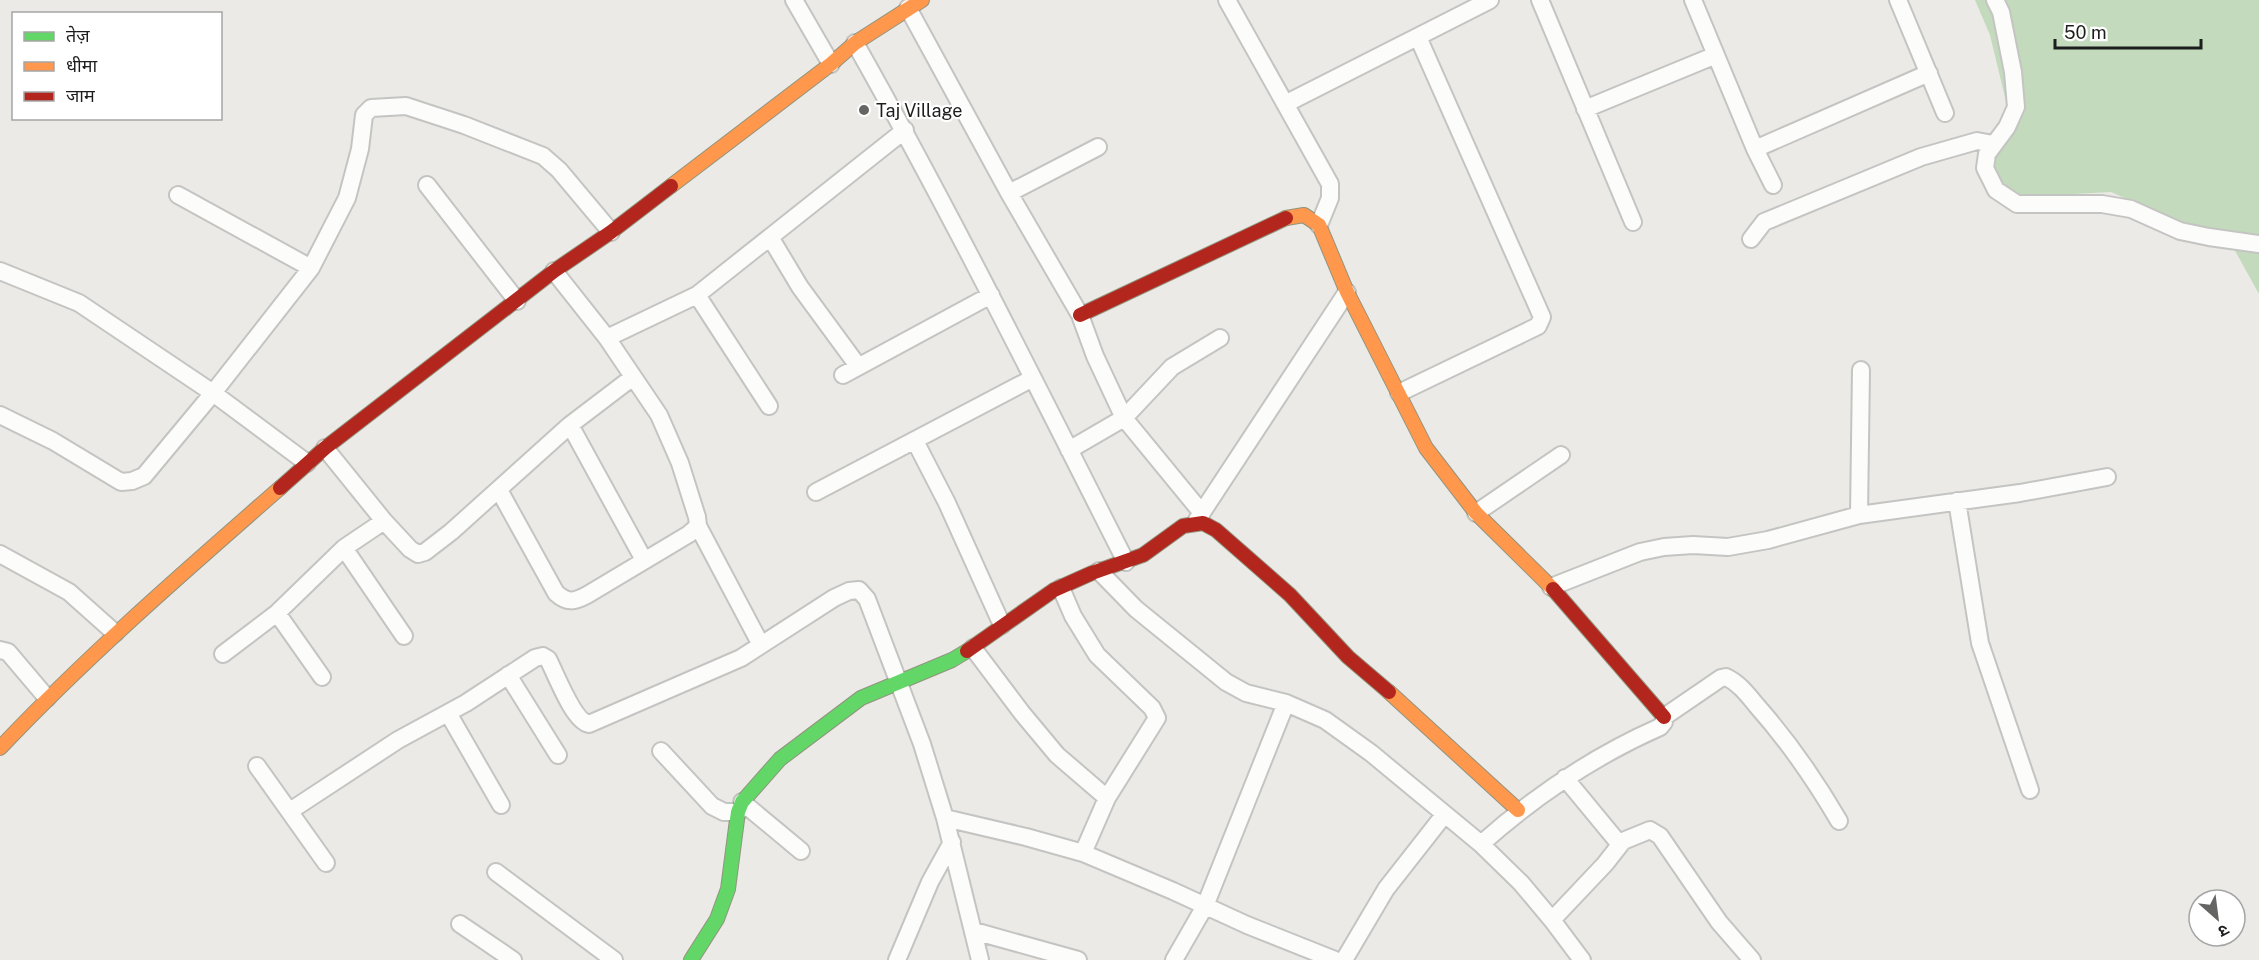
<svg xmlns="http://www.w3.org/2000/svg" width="2259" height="960" font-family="'Public Sans','Noto Sans Devanagari',sans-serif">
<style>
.forest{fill:#c3dabc}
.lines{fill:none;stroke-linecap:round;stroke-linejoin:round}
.street-casing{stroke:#c4c4c2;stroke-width:20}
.fast-casing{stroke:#91947e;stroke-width:16}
.slow-casing{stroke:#91947e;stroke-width:16}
.jam-casing{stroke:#91947e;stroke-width:16}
.street{stroke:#fcfcfb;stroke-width:16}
.fast{stroke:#63d668;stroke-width:14}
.slow{stroke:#ff974d;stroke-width:14}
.jam{stroke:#b3261e;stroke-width:14}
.poi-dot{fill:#656563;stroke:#fff;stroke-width:2}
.labels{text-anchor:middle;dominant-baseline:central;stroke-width:4.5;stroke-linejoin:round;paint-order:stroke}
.poi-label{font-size:18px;fill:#1d1d1d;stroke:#fff;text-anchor:start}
</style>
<rect width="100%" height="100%" fill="#ebeae6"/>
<path class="forest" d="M1975,0H2259V294L2228,238L2173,220L2111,192L2001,198L1979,155L2010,118L1990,35Z"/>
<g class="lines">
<g class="street-casing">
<path id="street" d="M794,0L831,64
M1227,0L1330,184V198L1319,225
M1540,0L1633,222
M1693,0L1755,149L1773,185
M1898,0L1945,113
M1995,0L2001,12L2013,72L2016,107L2007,127L1987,154L1985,168L1996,190L2017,204H2102L2131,209L2180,231L2209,237L2259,244
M908,8L1009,193L1080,315L1095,356L1124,418L1202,513
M855,43C951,213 1038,388 1126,562
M1285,104L1490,0
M1585,109L1716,55
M1755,149L1929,73
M427,185L517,301
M1009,193L1098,147
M178,195L311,268
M770,237L800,287L858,366
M1751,239L1764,222L1921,157L1977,141L1993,144
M0,271L79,303L213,393L307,463
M697,295L769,406
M607,338L697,295L905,130
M843,375L991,295
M1399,393L1538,326L1542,317L1418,37
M0,415L53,441L121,482L132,481L144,476L213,393L311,268L347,198L360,149L364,115L371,108L406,106L464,125L543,156L559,170L611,232
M570,425L644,560
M915,441L947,503L1002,625
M325,448L384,521L410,549L418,554L425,552L451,532L570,425L633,377
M1069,450L1124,418L1172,367L1220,338
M499,490L556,593C567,603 574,602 587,595L689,534L698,526L697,517L680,463L659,415L607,338L554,271
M816,492L1033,378
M1957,501L1980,643L2030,790
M1476,513L1561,455
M1859,515L1861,370
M1197,520L1347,292
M698,526L761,645
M344,548L404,636
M0,554L69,592L115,633
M1099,571L1136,609L1226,682L1246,693L1286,703L1325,720L1371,753L1481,844L1521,883L1552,920L1582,960
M1551,587L1640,552L1664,547L1693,545L1728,547L1768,540L1859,515L2020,493L2107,477
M1061,588L1073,616L1097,655L1152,708L1157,718L1107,798L1083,853
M277,613L322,677
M973,648L1022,713L1057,755L1107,798
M0,650L8,652L47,698
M223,654L277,613L344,548L384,521
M508,675L558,755
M448,713L501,805
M661,751L712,806L724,812H738
M257,766L326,863
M1565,778L1617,841H1623L1650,830L1660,836L1719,922L1752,960
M742,802L801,851
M290,811L398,740L466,703L535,658L543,656L548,659C556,674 573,721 589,724L741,658L834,598L849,591L859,590L867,599L922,744L945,818L980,960
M945,818L1026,837L1083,853L1173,891L1247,925L1335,960
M1481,844C1535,796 1594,756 1660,727L1664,722V717L1721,678L1726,677C1739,683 1748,695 1757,706C1788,741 1815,780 1839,821
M496,872L614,960
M1552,920L1605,864L1623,841
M460,924L513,960
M974,931L1078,960
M897,960L930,882L952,842
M1174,960L1205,906L1286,703
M1344,960L1386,889L1444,815"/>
</g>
<g class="fast-casing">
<path id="fast" d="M691,960L717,919L728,889L738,812L742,802L780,759L861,698L952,660L967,651"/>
</g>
<g class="slow-casing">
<path id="slow" d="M671,186L831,64L855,43L922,0
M1286,218L1304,215L1319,225L1347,292L1426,448L1476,513L1553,589
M1389,692L1518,810
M0,748C88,655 184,572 280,488"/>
</g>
<g class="jam-casing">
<path id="jam" d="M1080,315L1286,218
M280,488L325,448L554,271L611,232L671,186
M1553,589L1664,717
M967,651L1054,590L1092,573L1143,555L1183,526L1203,523L1216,530L1290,595L1348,657L1389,692"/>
</g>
<use href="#street" class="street"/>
<use href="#fast" class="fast"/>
<use href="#slow" class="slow"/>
<use href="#jam" class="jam"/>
</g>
<circle class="poi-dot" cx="864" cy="110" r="6"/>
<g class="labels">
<g class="poi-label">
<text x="876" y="110">Taj Village</text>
</g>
</g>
<rect x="12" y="12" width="210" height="108" fill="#ffffff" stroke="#a5a5a5" stroke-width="1.5"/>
<rect x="24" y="32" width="30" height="9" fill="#63d668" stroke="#a5a5a5" stroke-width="1.5"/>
<text x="66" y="42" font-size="18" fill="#1d1d1d">तेज़</text>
<rect x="24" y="62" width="30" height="9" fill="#ff974d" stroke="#a5a5a5" stroke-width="1.5"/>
<text x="66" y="72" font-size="18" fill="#1d1d1d">धीमा</text>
<rect x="24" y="92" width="30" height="9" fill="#b3261e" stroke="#a5a5a5" stroke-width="1.5"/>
<text x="66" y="102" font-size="18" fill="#1d1d1d">जाम</text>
<g transform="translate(2217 918) rotate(152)"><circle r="28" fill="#ffffff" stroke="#a5a5a5" stroke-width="1.5"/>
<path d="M0-4.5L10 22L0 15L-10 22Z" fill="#656563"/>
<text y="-9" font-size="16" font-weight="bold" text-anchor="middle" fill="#1d1d1d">उ</text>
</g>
<path d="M2055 39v9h146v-9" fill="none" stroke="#1d1d1d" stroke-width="3"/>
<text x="2064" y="39" font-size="18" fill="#1d1d1d" stroke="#ffffff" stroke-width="4.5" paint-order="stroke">50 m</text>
</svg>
